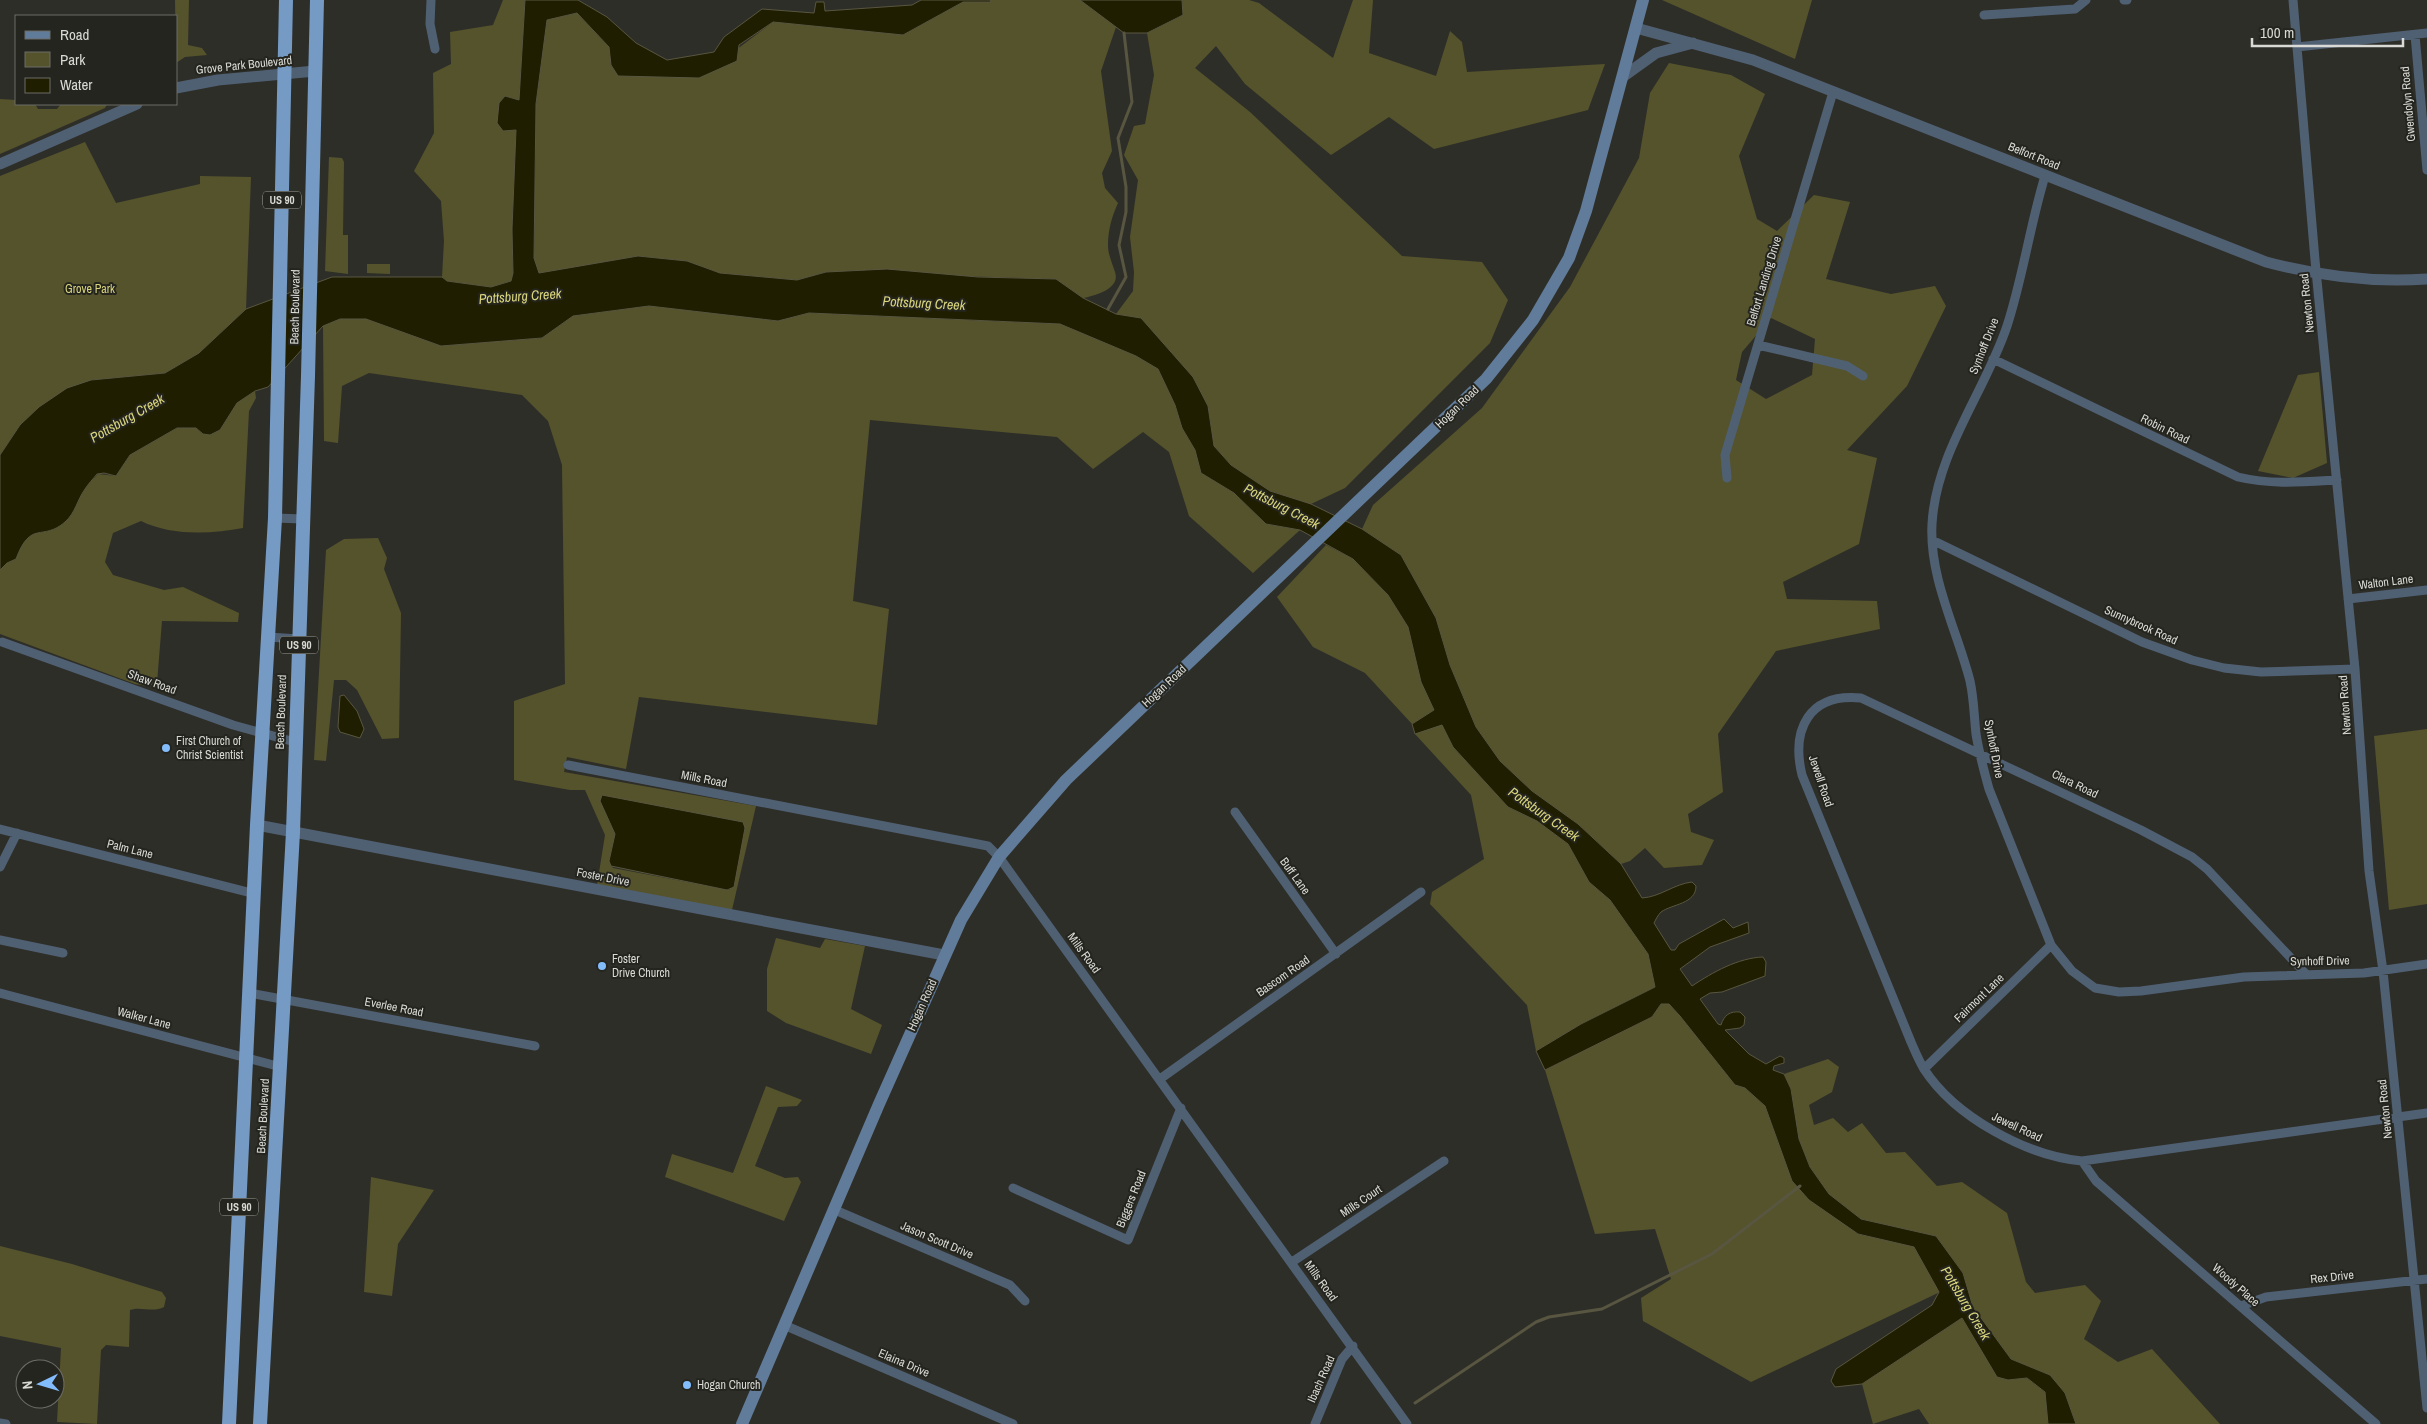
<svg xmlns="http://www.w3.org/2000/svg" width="2427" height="1424" font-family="'Archivo Narrow',sans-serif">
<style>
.green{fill:#55532c;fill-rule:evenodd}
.water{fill:#201e00;stroke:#585640}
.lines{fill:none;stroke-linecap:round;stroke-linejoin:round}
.stream{stroke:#585640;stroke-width:3}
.minor{stroke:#506073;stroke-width:9}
.tertiary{stroke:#506073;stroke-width:11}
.secondary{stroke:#617c9a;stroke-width:12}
.trunk{stroke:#759ac4;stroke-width:14}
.poi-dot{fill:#83bcfb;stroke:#25251f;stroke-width:2}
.labels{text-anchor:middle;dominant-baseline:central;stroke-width:4;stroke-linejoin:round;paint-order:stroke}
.shield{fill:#25251f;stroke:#a3a39e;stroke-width:1}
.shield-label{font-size:11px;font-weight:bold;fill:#d9d9d5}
.street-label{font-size:12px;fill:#d9d9d5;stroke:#25251f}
.park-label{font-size:12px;fill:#d9d57c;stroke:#25251f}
.poi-label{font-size:12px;fill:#d9d9d5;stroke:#25251f;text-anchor:start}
.water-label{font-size:14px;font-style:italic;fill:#d9d57c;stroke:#25251f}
</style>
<rect width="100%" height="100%" fill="#2e2e29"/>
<path class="green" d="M175,0H189L188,45L202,48L207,55L185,57L176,63Z
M503,0H525L519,101L505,96L499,103L516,129L512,229L513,273L511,281L491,287L447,281L442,277L444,241L441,201L414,171L434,133L433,73L451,64L450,32L493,25Z
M990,0H1080L1116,27L1101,71L1112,151L1102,173L1105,188L1118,203C1112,216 1108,230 1108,245C1108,255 1112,262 1115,272C1121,289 1094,296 1083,298L1056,279L826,272L797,280L720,273L687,261L638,256L539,274L534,258L536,104L547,20L577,13L609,47L611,65L699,78L773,22L903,35L963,2H990Z
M1182,0H1249L1259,3L1333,58L1353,0H1373L1369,53L1436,76L1450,31L1462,42L1467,72L1605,64L1588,110L1434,149L1389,117L1331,155L1245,84L1216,46L1195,68L1250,112L1402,256L1482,262L1508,300L1490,343L1345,488L1311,504L1270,491L1231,465L1214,446L1208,406L1116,314L1133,291L1134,272L1130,237L1138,180L1124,155L1134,126L1145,124L1154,75L1147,33L1183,15Z
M1662,0H1812L1795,59Z
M1669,63L1731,75L1765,94L1739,156L1757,219L1777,231L1814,195L1850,202L1826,279L1891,294L1935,286L1946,306L1907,386L1847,450L1877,458L1859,544L1783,582L1787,599L1877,601L1880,629L1776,651L1718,734L1723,792L1688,814L1691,832L1714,840L1702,865L1664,868L1645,848L1630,861L1621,864L1578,824L1532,791L1500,761L1476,727L1450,665L1436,618L1401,555L1362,529L1373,505L1482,408L1570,287L1639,158L1650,93ZM1771,318L1815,339L1812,375L1766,399L1736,380L1742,352Z
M0,99L16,100V104H35L38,109H57L61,104H107L105,108L0,154Z
M85,142L116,203L200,184V176L251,177L246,309L199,353L165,373L91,380L20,425L0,455V176Z
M329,157L342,158L344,162L343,235H348V274L325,271Z
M367,264H390V274L367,273Z
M649,306L778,321L809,313L1060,324L1136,356L1158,369L1175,405L1182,428L1195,450L1201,473L1234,493L1266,524L1300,530L1253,573L1189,516L1169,452L1143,432L1093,469L1057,437L870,420L853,601L889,609L877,725L639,697L626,769L567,757L564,772L756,806L732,910L597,885L605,835L585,790H570L514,780V701L565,684L562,465L548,421L522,395L369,373L342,386L338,443L324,441L323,326L340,319H366L441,346L542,338L573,316ZM744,825L734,886L729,890L613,868L609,861L615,834Z
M2319,372L2327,463L2293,478L2258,471L2298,375Z
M255,391L256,398L249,411L243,528C211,534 171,536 141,521L113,533L105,562L113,575L164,590L183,587L239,613L238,622L162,621L157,683L148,686L135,684L0,634V570L7,563L16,559C31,519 42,542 65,522C76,512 77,500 85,489C88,484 93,479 98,474L116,476L130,455L177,428H196L203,434L220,430L237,403Z
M378,538L387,558L384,569L401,613L399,738L382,739L357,690L346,680H334L326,761L314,760L326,550L344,539Z
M1326,545L1353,559L1388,595L1408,627L1421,682L1434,710L1412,724L1365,673L1313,647L1277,597Z
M1442,724L1453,747L1508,807L1537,821L1568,844L1589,882L1610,900L1648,954L1655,987L1581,1024L1536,1051L1527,1005L1430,904L1432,892L1484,859L1471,795L1415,734Z
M2427,729V904L2389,910L2374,736Z
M776,938L820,948L825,939L865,946L851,1009L882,1025L871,1054L786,1023L767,1011V969Z
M1661,1004H1669L1680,1016L1735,1085L1745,1088L1765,1106L1792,1181L1858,1234L1914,1247L1940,1292L1751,1382L1643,1321L1641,1298L1671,1279L1655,1229L1595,1234L1545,1070L1652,1017Z
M1828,1059L1839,1067L1832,1092L1809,1105L1814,1125L1833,1118L1848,1132L1862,1123L1886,1153L1905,1152L1937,1186L1962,1182L2007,1213L2026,1282L2035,1293L2085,1285L2101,1301L2084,1339L2118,1362L2152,1349L2220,1424H2076L2065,1393L2050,1376L2011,1359L1973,1307L1963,1273L1936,1236L1861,1219L1829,1194L1810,1167L1799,1139L1791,1089L1784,1074Z
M766,1086L802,1100L797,1106L778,1107L755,1166L785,1178L798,1177L801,1182L784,1221L665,1177L672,1154L733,1173Z
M371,1177L434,1190L398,1244L392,1296L364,1292Z
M0,1246L72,1264L162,1292L166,1298L164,1307C153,1313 141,1306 130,1310L129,1347L106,1345L101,1350L97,1424L57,1422L61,1348L0,1336Z
M1962,1318L1997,1377L2008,1380L2027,1378L2045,1392L2048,1424H1929L1919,1409L1873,1424L1862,1384Z"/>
<path class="water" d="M525,0H578L607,17L636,43L667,60L714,52L724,37L762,9L814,13L816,2H824L825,11L912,5L921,0H990L991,2H963L903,35L773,22L739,45L737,61L699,78L618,76L611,65L609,47L577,13L547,20L536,104L534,258L539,273L638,256L687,261L720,273L797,280L826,272L887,269L978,277L1056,279L1083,298L1116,314L1141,318L1193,377L1208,406L1214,446L1231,465L1270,491L1311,504L1362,529L1401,555L1436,618L1450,665L1476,727L1500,761L1532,791L1578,824L1621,864L1642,898C1660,897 1674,884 1692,882L1696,886C1696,904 1672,904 1661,912C1658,915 1656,919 1654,923L1671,950H1675L1679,944L1724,919L1733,928L1748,922L1749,933L1710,947L1680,969L1692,986C1713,972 1738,958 1763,957L1766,962L1765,976L1722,992L1710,993L1700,999L1718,1024L1721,1025C1724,1015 1730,1011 1740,1012L1745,1017L1744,1025L1740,1028L1725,1030L1749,1054L1766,1064L1780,1056L1784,1058V1063L1774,1066L1773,1070L1784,1074L1791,1089L1799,1139L1810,1167L1829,1194L1861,1219L1936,1236L1963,1273L1973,1307L2011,1359L2050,1375L2065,1393L2076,1424H2048L2045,1392L2027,1378L2008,1380L1997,1377L1962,1318L1862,1384L1835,1387L1831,1381L1836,1369L1932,1305L1939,1292L1914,1247L1858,1234L1809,1200L1792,1181L1765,1106L1745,1088L1735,1085L1680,1016L1669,1004H1661L1652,1017L1545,1070L1536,1051L1581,1024L1655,987L1648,954L1610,900L1589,882L1568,844L1537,821L1508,807L1453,747L1442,725L1415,734L1412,724L1434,710L1421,682L1408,627L1388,595L1353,559L1300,530L1266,524L1234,493L1201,473L1195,450L1182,428L1175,405L1158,369L1136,356L1060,324L809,313L778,321L649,306L573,316L542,338L441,346L366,319H340L323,326L268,387L255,391L237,403L220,430L210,435L203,434L196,428H177L130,455L116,476L104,473L97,474C93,479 88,484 85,489C77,500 76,512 65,522C42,542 31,519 16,559L7,563L0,570V455L20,425L39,407L67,388L91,380L165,373L199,353L246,309L332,277H442L447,281L491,287L511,281L513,273L512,229L516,130L503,131L497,123L499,103L505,96L519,100Z
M1080,0H1182L1183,15L1147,33H1124Z
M344,695L357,711L364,729L360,738L340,732L338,727L340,696Z
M602,795L743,822L745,828L734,887L727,890L611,866L609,861L615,834L600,801Z"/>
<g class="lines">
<path class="stream" d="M1108,309L1126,277L1119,245L1126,212V187L1118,138L1132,102L1124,33
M1415,1403L1536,1322L1549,1317L1602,1309L1712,1254L1800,1186"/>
<path class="minor" d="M431,0L430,24L435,49
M2124,0H2127
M2293,0L2315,260L2355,669L2369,871L2383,971L2427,1408
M1984,15L2075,9L2086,0
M2415,35L2427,170
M2297,47L2427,33
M2045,176C2030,225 2023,277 2007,326C1985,392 1936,452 1932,524C1929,578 1957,630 1970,681C1974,699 1974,716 1976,734C1979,753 1984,771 1989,789L2051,945L2072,971L2095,988L2119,992L2141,991L2244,977L2364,973L2427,964
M1758,345L1847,366L1863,376
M1993,359L2238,477C2271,485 2303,482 2337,480
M1727,478L1725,455L1833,92
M275,518L303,519
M1932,540L2142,642L2192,660L2224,668L2261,672L2355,669
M2348,599L2427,590
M268,637L299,639
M2,642L233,725L295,742
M568,765L988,846L999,857L1407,1424
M1235,812L1336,954
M0,829L255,894
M0,867L17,833
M0,940L63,953
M2305,973L2207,869L2192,857L2141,830L1861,698C1809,693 1791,729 1802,775L1911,1042C1915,1051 1919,1061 1924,1069C1955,1117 2027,1156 2082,1161L2427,1113
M0,993L281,1067
M249,993L535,1046
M1924,1069L2051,945
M1160,1079L1421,892
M2082,1161L2096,1181L2376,1424
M1013,1188L1128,1240L1181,1108
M835,1210L1010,1285L1025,1301
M1292,1262L1444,1161
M2241,1306L2266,1297L2427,1279
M784,1325L1013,1424
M0,1423L6,1424
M1315,1424L1342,1359L1353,1346"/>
<path class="tertiary" d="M1636,28L1753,60L2266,262C2319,276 2372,283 2427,279
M1624,76L1656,53L1693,43
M176,88L218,80L315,71
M0,164L137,104
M257,825L944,955"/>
<path class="secondary" d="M742,1424L879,1104L961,920L999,857L1066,780L1486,379L1533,320L1569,258L1586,211L1643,0"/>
<path class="trunk" d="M229,1424L257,825L275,518L286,0
M260,1424L293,832L308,376L317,0"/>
</g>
<g class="poi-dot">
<circle cx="166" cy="748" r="5"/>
<circle cx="602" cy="966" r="5"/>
<circle cx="687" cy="1385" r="5"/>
</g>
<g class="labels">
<g class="shield">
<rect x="263" y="191.5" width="38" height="17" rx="4"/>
<rect x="280" y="636.5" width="38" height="17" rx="4"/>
<rect x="220" y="1198.5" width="38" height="17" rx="4"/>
</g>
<g class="shield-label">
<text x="282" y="200">US 90</text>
<text x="299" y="645">US 90</text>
<text x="239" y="1207">US 90</text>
</g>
<g class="street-label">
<text transform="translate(244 65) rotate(-6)">Grove Park Boulevard</text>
<text transform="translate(2408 104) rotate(-95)">Gwendolyn Road</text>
<text transform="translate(2034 156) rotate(22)">Belfort Road</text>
<text transform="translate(1764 281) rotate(-73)">Belfort Landing Drive</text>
<text transform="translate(2307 303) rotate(-96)">Newton Road</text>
<text transform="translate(295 307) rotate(-89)">Beach Boulevard</text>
<text transform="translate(1984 346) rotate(-68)">Synhoff Drive</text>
<text transform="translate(1457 407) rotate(-44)">Hogan Road</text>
<text transform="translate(2165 429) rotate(26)">Robin Road</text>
<text transform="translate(2386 582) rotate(-7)">Walton Lane</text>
<text transform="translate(2141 625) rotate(24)">Sunnybrook Road</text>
<text transform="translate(152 682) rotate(20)">Shaw Road</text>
<text transform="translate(1164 686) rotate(-43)">Hogan Road</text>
<text transform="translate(2345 705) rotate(-94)">Newton Road</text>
<text transform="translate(281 712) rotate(-88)">Beach Boulevard</text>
<text transform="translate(1994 749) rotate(79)">Synhoff Drive</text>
<text transform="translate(704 779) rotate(11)">Mills Road</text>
<text transform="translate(1821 781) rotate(71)">Jewell Road</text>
<text transform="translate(2075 784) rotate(26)">Clara Road</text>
<text transform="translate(130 849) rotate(14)">Palm Lane</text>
<text transform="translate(1295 876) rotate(54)">Buff Lane</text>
<text transform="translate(603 877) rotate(11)">Foster Drive</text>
<text transform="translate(1084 953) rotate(54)">Mills Road</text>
<text transform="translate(2320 961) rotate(-1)">Synhoff Drive</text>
<text transform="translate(1283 976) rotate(-35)">Bascom Road</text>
<text transform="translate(1979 998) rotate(-44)">Fairmont Lane</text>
<text transform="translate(922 1005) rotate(-66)">Hogan Road</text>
<text transform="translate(394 1007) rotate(11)">Everlee Road</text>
<text transform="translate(144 1018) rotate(15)">Walker Lane</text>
<text transform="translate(2385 1109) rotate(-96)">Newton Road</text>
<text transform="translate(263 1116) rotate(-87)">Beach Boulevard</text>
<text transform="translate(2017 1127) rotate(25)">Jewell Road</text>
<text transform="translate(1131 1199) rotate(-68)">Biggers Road</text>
<text transform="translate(1361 1201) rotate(-34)">Mills Court</text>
<text transform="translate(937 1240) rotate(23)">Jason Scott Drive</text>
<text transform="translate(2332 1277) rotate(-6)">Rex Drive</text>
<text transform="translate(1321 1281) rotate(54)">Mills Road</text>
<text transform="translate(2236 1285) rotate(41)">Woody Place</text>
<text transform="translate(904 1363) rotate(23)">Elaina Drive</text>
<text transform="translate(1321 1379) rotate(-66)">Ibach Road</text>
</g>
<g class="park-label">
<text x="90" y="289">Grove Park</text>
</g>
<g class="poi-label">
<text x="176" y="741">First Church of<tspan x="176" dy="14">Christ Scientist</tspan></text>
<text x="612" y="959">Foster<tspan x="612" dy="14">Drive Church</tspan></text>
<text x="697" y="1385">Hogan Church</text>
</g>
<g class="water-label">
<text transform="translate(520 296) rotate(-4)">Pottsburg Creek</text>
<text transform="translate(924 303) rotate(3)">Pottsburg Creek</text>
<text transform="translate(127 418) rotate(-30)">Pottsburg Creek</text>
<text transform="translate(1282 506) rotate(27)">Pottsburg Creek</text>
<text transform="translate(1544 814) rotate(35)">Pottsburg Creek</text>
<text transform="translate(1966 1303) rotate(59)">Pottsburg Creek</text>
</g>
</g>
<rect x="15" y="15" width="162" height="90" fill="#25251f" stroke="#6d6d68"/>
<rect x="25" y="31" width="25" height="8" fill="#617c9a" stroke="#6d6d68"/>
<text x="60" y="40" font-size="15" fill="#d9d9d5">Road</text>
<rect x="25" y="52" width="25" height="15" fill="#55532c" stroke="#6d6d68"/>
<text x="60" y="65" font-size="15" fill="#d9d9d5">Park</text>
<rect x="25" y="78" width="25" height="15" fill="#201e00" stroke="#6d6d68"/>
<text x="60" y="90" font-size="15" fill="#d9d9d5">Water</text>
<g transform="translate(40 1384) rotate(265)"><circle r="24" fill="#25251f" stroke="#6d6d68"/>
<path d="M0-4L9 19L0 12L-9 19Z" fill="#83bcfb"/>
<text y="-8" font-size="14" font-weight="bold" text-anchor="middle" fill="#d9d9d5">N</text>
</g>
<path d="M2252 38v8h151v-8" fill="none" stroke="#d9d9d5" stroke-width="2.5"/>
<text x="2260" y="38" font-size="15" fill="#d9d9d5" stroke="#25251f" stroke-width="4" paint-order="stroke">100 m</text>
</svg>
